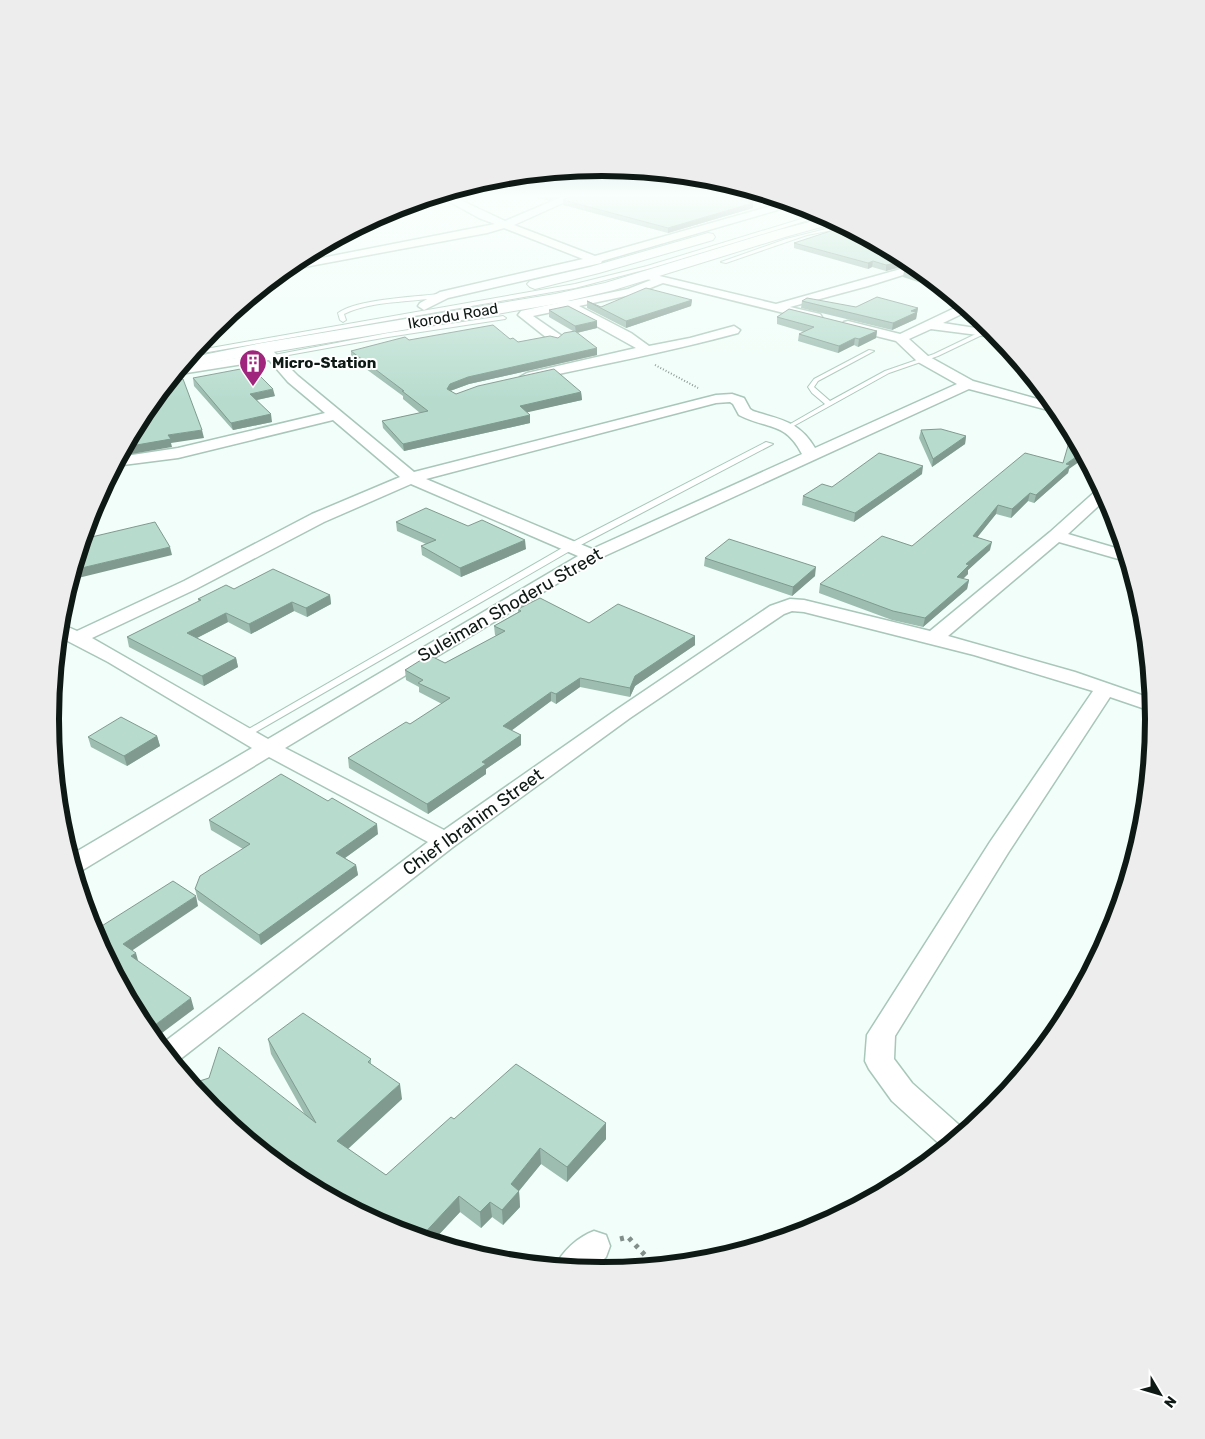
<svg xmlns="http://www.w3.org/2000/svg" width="1205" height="1439" font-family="Rubik,sans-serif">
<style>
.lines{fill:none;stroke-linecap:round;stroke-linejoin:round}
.service-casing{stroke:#a8c6ba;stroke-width:2}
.minor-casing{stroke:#a8c6ba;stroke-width:3}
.trunk-casing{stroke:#a8c6ba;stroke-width:2}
.path-far1{stroke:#828e8a;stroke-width:2;stroke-dasharray:1 2;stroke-linecap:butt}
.path{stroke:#828e8a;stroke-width:5;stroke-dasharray:4 5.5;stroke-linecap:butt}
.service{fill:#fff;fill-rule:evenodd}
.minor{fill:#fff;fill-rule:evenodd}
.trunk{fill:#fff;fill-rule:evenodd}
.wall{fill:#9dbdb1}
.shaded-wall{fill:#809a90}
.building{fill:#b7dcce;stroke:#809a90}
.labels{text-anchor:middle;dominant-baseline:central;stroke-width:4;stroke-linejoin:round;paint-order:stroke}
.far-street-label{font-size:15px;fill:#0e1915;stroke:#fff}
.far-poi-label{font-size:15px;font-weight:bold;fill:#0e1915;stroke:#fff;text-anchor:start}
.street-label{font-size:18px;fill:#0e1915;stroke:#fff}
.rim{fill:none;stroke:#0e1915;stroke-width:6}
</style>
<rect width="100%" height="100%" fill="#f1fef9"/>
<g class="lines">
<g class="service-casing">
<path id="service" d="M821,213L825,215L651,268L575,288L191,355L194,351L575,284L647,266Z
M838,226L847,227L851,229H838L807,235L726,263L721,262L786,239Z
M439,294L442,296L441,297C409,303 374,300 344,314L346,320L343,322L340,320L338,313C358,299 413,297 439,294Z
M503,316L506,318L505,319L388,337L272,358L269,356L388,333Z
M982,331L984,332V334L938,356L889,373L790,428L785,427L825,404L812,393L808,387L814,379L869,350L874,351L818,381L814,387L830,401L885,371L934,354Z
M766,442L773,444L575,548L249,736H241L240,734L569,544Z"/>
</g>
<g class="minor-casing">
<path id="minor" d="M441,197H454L505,221L562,197H576L514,225L595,256L789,201L798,204L602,261L601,263L448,298L424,310L418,306L420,303L440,292L583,259L504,228L487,233L283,271L291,264L495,224L479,218Z
M915,265L920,269L919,270L868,286L790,307L820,314L822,317L816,321L663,283L635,294L579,306L631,333L649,346L690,338L734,326L740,330L738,333C669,352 598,365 527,381L520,377L527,373L636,348L566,309L533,316L562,336L563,339L557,343L552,342L518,315L521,311L558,303L560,300L570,301L628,289L651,280L643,278L641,276L643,274L647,273L776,304Z
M963,304L970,310L943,323L995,331L1001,338L931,329L909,339L928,356L973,381L1055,404L1063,414L969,389L598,559L285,748L444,830L616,710L770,606L790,599L804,600L930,631L1050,532L1098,489L1102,488L1107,498L1068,534L1126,551L1129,562L1059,542L948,636L1075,672L1153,699L1154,712L1110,697L1008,853L895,1036L894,1059L912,1083L967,1132L945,1149L892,1101L869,1069L865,1061L867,1035L990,842L1093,691L974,655L804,612L792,611L784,614L630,718L453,847L174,1064L159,1046L428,842L269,757L81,871L74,873L69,856L252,748L108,662L58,636L59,623L77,631L184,581L312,514L400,477L333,420L178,458L115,466L119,457L178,448L325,413L288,382L269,360L174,375L180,367L261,354L255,348L257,345H267L298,376L414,472L716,395L732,394L744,398L750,409L753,411C781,420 799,421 815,448L957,384L918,362L896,341L844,328L842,325L844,322L848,321L900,334ZM730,402L733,404L739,415C768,430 785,421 802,454L592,549L426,479L716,403ZM411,484L578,556L268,739L92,638L196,589L324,522Z
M594,1231L606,1235L610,1246L606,1257L592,1271L555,1267C562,1251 578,1237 594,1231Z"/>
</g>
<g class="trunk-casing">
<path id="trunk" d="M829,217L839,222L785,237L614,290L555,304L179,368L188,358L262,343L555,294L605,283L775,231Z
M708,233L713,234L715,237L713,240L599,273L535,289L530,287L527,284L530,281L590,267Z"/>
</g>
<path class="path-far1" d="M655,365L698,388"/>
<path class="path" d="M620,1239L628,1237L656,1267"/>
<use href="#service" class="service"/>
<use href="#minor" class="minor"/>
<use href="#trunk" class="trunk"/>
</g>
<path class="wall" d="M535,197H557L549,201Z
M766,197L750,202L753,203V208L668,233L563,205V200Z
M794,243L910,260L886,271L872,267L868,269L794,248Z
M917,266L948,292L903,277L904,271Z
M692,300L691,306L626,328L587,308V301L601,307Z
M802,301L856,307L918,308L916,319L892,330L801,308Z
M549,310L597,328L577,333L597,355L469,384L450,391L456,394L581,392L582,400L526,412L530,423L404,451L383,428L382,421L420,413L403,399V396L351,358V351L409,340L510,339L518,342L558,338L573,331L549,317Z
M777,317L877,331L876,338L858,347L854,345L838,353L798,341L799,334L804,332L777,324Z
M193,378L275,396L257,400L272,422L233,430L194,386Z
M921,430L966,436L965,444L932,467L919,438Z
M1069,469L1068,473L1034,503L1028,501L1011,518L996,514L977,537L990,550L968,570V574L963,579L969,580L967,589L923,627L892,620L819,593L820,584L912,546Z
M922,474L854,522L802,505L803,496L832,487Z
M396,522L468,526L526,549L461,577L422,555L421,546L426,544L397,531Z
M705,558L815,576L792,596L704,566Z
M234,589L330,595L331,604L307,617L294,611L251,634L228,622L197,638L236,658L238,667L204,686L129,647L127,637L199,602L198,599Z
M518,609L589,623L695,636V645L635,686L630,697L580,687L556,704L551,701L511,731L521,735V745L486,769V774L428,814L349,768L348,758L410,724L442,704L419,692V687L406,680L405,670L445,663L496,636L495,635L494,626L518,612Z
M157,736L160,746L127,766L91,747L88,737Z
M209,820L378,834L345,858L356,865L358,875L261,945L198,900L195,889L243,849L211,830Z
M268,1039L371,1059V1064L402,1099L348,1149L386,1175L454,1119L606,1123V1139L567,1182L541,1164L519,1191L520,1207L503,1225L492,1217L481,1228L460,1212L432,1242L305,1115L271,1054Z"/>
<path class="shaded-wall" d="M549,197H557L549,201Z
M750,197H766L741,205V200Z
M753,203V208L668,233V228Z
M909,260L914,264L886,271V265Z
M873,261L872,267L868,269V263Z
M692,300L691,306L626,328V321Z
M918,308L916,319L892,330L893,323L911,311Z
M597,321V328L576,333L575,326Z
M877,331L876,338L858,347L859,339Z
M855,338L854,345L838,353L839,346Z
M597,348V355L469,384L450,391L447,389L450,384L468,377Z
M273,389L275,396L252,401L250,394Z
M581,392L582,400L520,414V406Z
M271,414L272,422L233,430L231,423Z
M530,415V423L404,451L403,444Z
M202,430L204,438L171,443L172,447L120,456L125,447L168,435Z
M966,436L965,444L932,467L933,459Z
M1083,452L1086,457L1069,469L1068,473L1034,503L1036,495L1066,464Z
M923,466L922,474L854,522L855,513Z
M1030,493L1028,501L1011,518L1012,509Z
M998,505L996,514L972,544L973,536Z
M525,540L526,549L461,577L460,568Z
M992,542L990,550L968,570V574L955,586L957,577L966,564Z
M170,547L172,555L70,580L73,570Z
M816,567L815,576L792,596L793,587Z
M969,580L967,589L923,627L925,618Z
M330,595L331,604L307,617L306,608Z
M292,602L294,611L251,634L249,624Z
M226,613L228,622L189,642L187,633Z
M695,636V645L635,686L630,697V688L635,676Z
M236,658L238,667L204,686L202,676Z
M580,678V687L556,704V694Z
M551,692V701L504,736L503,726Z
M521,735V745L486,769V774L428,814L427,804L482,762Z
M157,736L160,746L127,766L124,756Z
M64,787L67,797L58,800L57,789Z
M377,824L378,834L338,863L336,853Z
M356,865L358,875L261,945L259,935Z
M196,896L198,906L127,954L123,944Z
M136,953L139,964L131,956Z
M191,998L194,1009L154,1039L147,1031Z
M400,1084L402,1099L340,1156L337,1141Z
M606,1123V1139L567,1182V1167Z
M540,1148L541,1164L518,1192L519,1191L520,1207L503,1225L502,1210L511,1184Z
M459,1196L460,1212L432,1242L419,1239Z
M490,1202L492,1217L481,1228L480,1212Z"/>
<path class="building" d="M569,197H750L741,200L753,203L668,228L563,200Z
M846,226L909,260L886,265L873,261L868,263L794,243Z
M917,266L935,281L904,271Z
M646,288L692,300L626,321L587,301L601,307Z
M877,297L918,308L911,311L917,312L893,323L802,301L807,298L856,307Z
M568,306L597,321L575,326L549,310Z
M789,309L877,331L859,339L855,338L839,346L799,334L814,327L777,317Z
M493,325L510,339L513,338L518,342L550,336L558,338L564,333L575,331L597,348L468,377L450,384L447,389L456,394L478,386L554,369L581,392L520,406L530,415L403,444L382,421L428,411L402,391H404L351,351L405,337L409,340Z
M251,367L273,389L250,394L271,414L231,423L193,378Z
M183,379L202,430L168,435L171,439L125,447L143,412L168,382Z
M941,429L966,436L933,459L921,430Z
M1072,432L1083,452L1066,464L1070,465L1036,495L1030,493L1012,509L998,505L973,536L992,542L966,564L969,565L957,577L969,580L925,618L893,611L820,584L882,536L912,546L1025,453L1063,463Z
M879,453L923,466L855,513L803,496L822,484L832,487Z
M426,508L468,526L482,520L525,540L460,568L421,546L436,540L396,522Z
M155,522L170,547L73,570L83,539Z
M729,539L816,567L793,587L705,558Z
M273,569L330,595L306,608L292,602L249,624L226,613L187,633L236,658L202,676L127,637L201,600L198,599L226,585L234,589Z
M540,598L589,623L618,604L695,636L635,676L630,688L580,678L556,694L551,692L503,726L521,735L482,762L486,764L427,804L348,758L406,722L410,724L450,698L418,683L423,680L405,670L429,655L445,663L505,631L494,626L521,611L518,609Z
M121,717L157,736L124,756L88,737Z
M54,763L64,787L57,789Z
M281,774L328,801L332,798L377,824L336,853L356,865L259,935L195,889L200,876L250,844L209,820Z
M173,881L196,896L123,944L136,953L131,956L191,998L147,1031L143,1026L92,931L90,925L97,929Z
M303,1013L371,1059L368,1062L400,1084L337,1141L386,1175L451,1117L454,1119L516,1064L606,1123L567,1167L540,1148L511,1184L519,1191L502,1210L490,1202L480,1212L459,1196L419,1239L391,1230L295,1179L212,1110L190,1084L209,1078L219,1047L316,1123L268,1039Z
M641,1265L644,1268L636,1269Z"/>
<linearGradient id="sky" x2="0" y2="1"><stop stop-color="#83b3cc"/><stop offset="0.49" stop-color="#f9fffc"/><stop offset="1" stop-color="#f9fffc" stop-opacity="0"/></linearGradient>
<rect width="1205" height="399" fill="url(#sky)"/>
<defs>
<g id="building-pin" transform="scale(1.4375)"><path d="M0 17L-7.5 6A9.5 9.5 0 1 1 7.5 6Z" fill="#a0267d" stroke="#fff"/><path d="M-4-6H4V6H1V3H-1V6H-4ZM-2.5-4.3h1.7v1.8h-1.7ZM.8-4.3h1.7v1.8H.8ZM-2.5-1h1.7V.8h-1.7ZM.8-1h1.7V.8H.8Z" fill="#fff"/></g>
</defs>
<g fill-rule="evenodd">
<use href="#building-pin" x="253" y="363"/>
</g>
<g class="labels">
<g class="far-street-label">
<text transform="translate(453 316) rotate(-10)">Ikorodu Road</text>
</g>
<g class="far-poi-label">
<text x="272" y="363">Micro-Station</text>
</g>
<g class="street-label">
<text transform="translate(510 605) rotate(-30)">Suleiman Shoderu Street</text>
<text transform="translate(473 822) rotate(-36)">Chief Ibrahim Street</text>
</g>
</g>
<path d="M0 0H1205V1439H0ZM59 719a543 543 0 1 1 1086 0a543 543 0 1 1-1086 0Z" fill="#ecedec" fill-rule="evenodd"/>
<path class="rim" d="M59 719a543 543 0 1 1 1086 0a543 543 0 1 1-1086 0Z"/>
<g transform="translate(1160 1394) rotate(128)" stroke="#ffffff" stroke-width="4" paint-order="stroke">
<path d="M0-4L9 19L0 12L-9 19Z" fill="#0e1915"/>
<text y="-8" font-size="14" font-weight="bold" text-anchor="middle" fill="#0e1915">N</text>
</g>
</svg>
